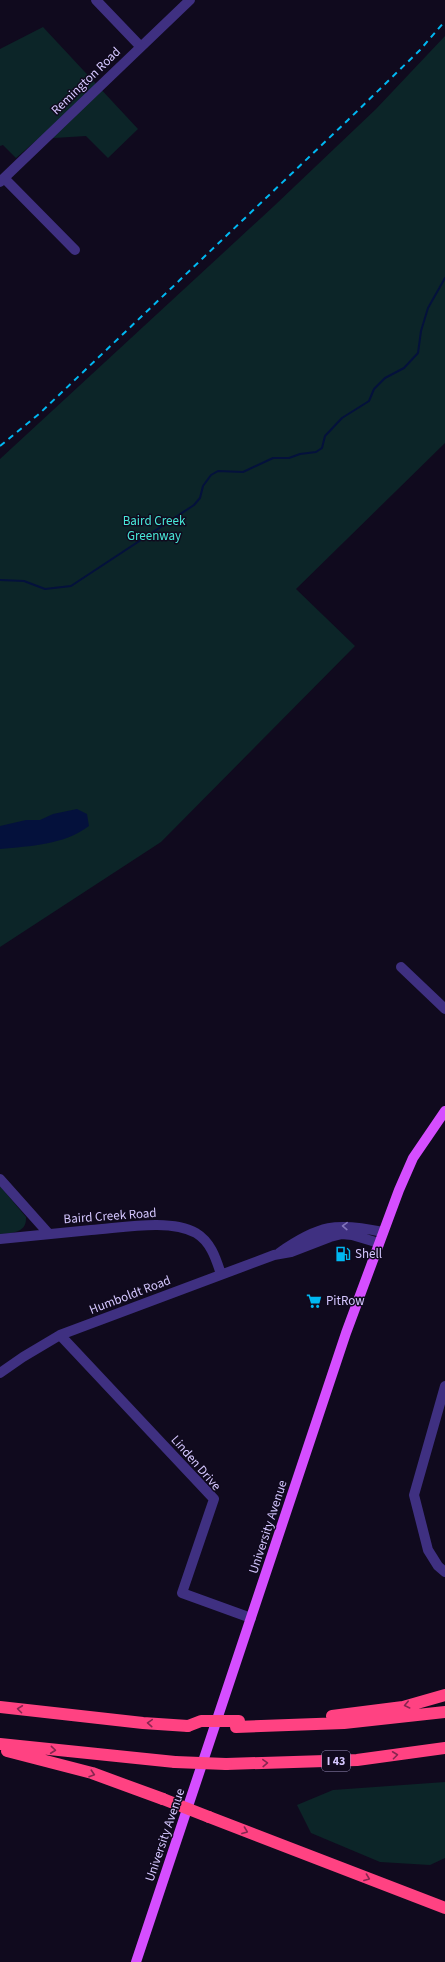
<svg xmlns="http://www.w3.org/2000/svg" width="445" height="1962" font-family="'Source Sans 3',sans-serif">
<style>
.green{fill:#0c2528}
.water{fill:#04113c}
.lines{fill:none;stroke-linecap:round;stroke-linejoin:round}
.stream{stroke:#04113c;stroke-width:2}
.minor{stroke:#3f3081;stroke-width:10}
.major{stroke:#d54eff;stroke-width:10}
.highway{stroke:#ff4282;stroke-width:12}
.rail{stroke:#00b8f2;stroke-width:2;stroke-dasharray:6 5;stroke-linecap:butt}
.highway-bridge{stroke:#ff4282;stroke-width:12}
.oneway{stroke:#8274ba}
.oneway2{stroke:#882650}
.labels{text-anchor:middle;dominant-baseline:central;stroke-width:3;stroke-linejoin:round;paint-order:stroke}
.shield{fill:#100a1e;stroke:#9a8ebc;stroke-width:1}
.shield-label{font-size:12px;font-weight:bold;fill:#d5c7ff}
.street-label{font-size:13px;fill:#d5c7ff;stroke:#100a1e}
.park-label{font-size:13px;fill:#48e9d8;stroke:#100a1e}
.poi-label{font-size:13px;fill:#d5c7ff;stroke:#100a1e;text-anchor:start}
</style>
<rect width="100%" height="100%" fill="#100a1e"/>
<path class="green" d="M43,27L138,129L108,158L86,136L38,139L16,158L3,145L0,146V49Z
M445,36V443L296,589L355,646L161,842L0,947V459L274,206L376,109Z
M0,1186L26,1217C27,1233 12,1233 0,1234Z
M445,1782V1858L430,1865L380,1862L311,1833L297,1805L333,1790Z"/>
<path class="water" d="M77,809L87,814L89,826C64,845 30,846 0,849V826L26,820H40L53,814Z"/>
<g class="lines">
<path class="stream" d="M0,580L24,581L45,589L71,586L194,505L200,498L203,486L211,475L218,471L243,472L273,458H289L300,454L316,452L322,448L325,436L342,418L369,401L374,389L385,378L404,368L418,353L421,331L428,308L445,278"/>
<path class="minor" d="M96,0L141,47
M4,178L75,250
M0,182L190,0
M401,967L445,1009
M0,1179L49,1234
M0,1239C30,1236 61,1233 91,1230C121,1228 170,1218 196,1233C211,1242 216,1259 221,1274
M279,1253C319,1225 336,1222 383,1232
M60,1335L214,1499L182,1593L251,1618
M0,1373L23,1357L60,1335L274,1255L291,1252L330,1237L342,1234L352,1235L379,1243
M445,1386L414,1495L428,1550L438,1566L445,1572"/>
<path class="major" d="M136,1962L346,1333L399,1190L413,1158L445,1111"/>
<path class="highway" d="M0,1707L143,1723L188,1726
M332,1716L403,1707L445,1695
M236,1727L344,1723L445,1712
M0,1744L175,1762
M7,1751L92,1773L163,1799
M226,1764L357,1760L445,1748
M209,1817L445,1908"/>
<path class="rail" d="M0,446L39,414L348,120L420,50L445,21"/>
<path class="highway-bridge" d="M188,1726L201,1721H239
M175,1762L226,1764
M163,1799L209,1817"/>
</g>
<defs><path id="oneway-chevron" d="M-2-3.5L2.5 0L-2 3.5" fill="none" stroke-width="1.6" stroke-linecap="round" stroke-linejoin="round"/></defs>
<use class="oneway" href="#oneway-chevron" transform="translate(345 1226) rotate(-178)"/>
<g class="oneway2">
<use href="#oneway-chevron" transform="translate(407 1705) rotate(167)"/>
<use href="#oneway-chevron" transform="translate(20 1709) rotate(-173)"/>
<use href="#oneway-chevron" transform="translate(150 1723) rotate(-176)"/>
<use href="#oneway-chevron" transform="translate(53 1750) rotate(6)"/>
<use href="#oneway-chevron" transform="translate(395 1755) rotate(-7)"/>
<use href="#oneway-chevron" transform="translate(265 1763) rotate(-2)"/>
<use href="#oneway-chevron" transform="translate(92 1774) rotate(18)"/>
<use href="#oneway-chevron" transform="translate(245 1831) rotate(21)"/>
<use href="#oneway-chevron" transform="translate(367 1878) rotate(21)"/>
</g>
<defs>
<g id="fuel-bare" transform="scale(1.2)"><path d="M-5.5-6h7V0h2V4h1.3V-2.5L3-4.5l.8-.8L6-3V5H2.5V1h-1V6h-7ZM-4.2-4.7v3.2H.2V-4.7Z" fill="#00b8f2" stroke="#100a1e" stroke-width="2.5" paint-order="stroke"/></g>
<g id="supermarket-bare" transform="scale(1.2)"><path d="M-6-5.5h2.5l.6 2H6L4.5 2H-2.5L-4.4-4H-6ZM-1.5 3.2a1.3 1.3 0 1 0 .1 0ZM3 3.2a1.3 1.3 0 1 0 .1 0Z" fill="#00b8f2" stroke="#100a1e" stroke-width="2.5" paint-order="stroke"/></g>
</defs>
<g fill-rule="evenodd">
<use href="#fuel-bare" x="343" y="1254"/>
<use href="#supermarket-bare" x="314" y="1301"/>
</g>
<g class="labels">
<rect class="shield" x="322" y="1751" width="28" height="20" rx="3"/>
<g class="shield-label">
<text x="336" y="1761">I 43</text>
</g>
<g class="street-label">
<text transform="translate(86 81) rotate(-44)">Remington Road</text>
<text transform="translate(110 1216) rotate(-4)">Baird Creek Road</text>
<text transform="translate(130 1295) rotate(-21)">Humboldt Road</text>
<text transform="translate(196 1463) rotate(49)">Linden Drive</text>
<text transform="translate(268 1527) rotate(-72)">University Avenue</text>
<text transform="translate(165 1835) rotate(-71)">University Avenue</text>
</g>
<g class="park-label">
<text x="154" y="521">Baird Creek<tspan x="154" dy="15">Greenway</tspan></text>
</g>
<g class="poi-label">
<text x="355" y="1254">Shell</text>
<text x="326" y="1301">PitRow</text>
</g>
</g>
</svg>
